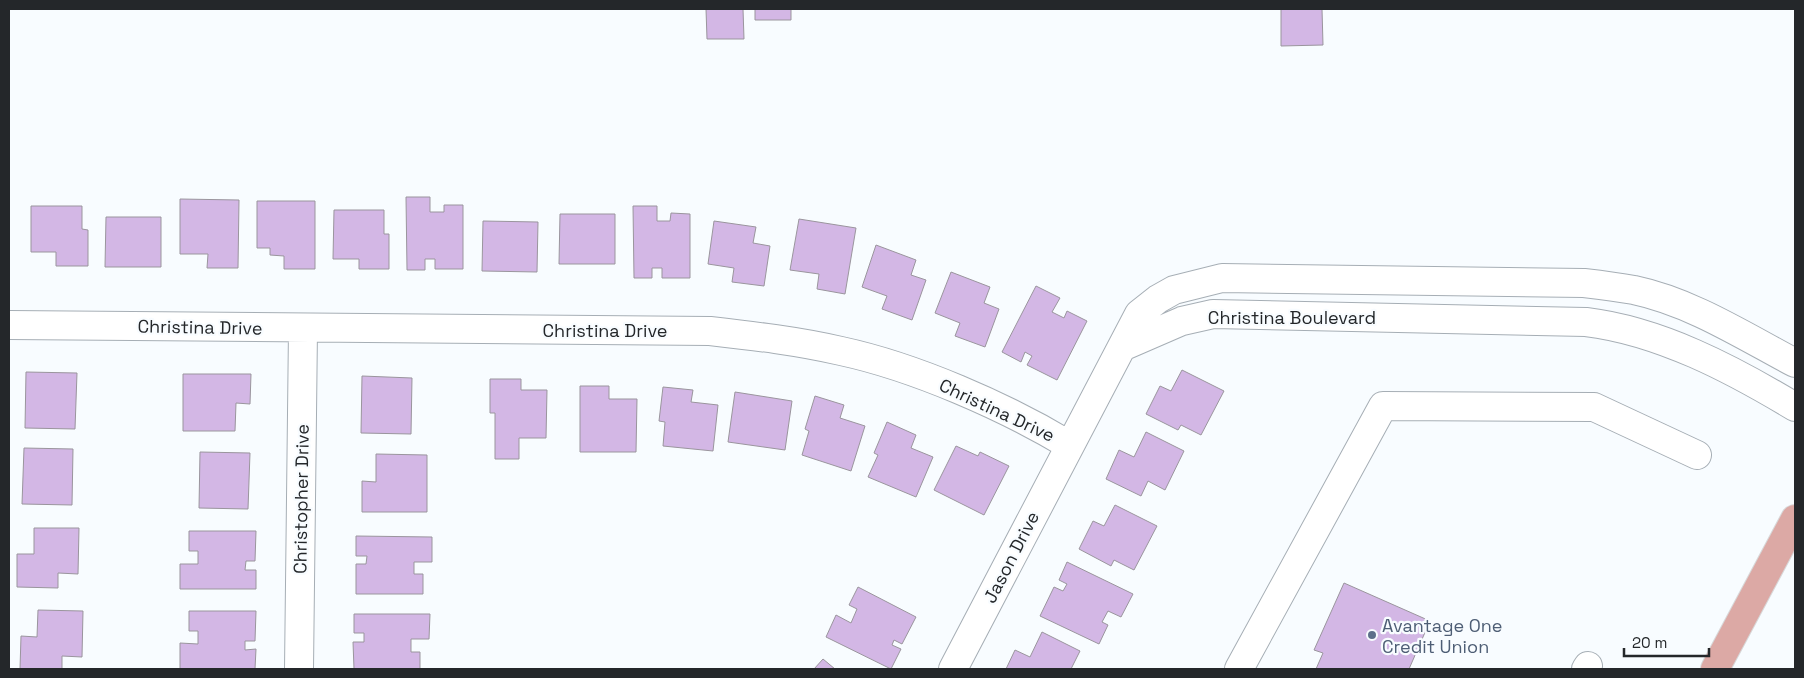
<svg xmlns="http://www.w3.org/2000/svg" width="1804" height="678" font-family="'Space Grotesk',sans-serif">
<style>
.building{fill:#d3b7e5;stroke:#9a959d}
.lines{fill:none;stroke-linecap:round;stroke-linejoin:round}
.minor-casing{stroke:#a6aeb5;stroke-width:30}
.major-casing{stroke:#d8d8d9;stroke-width:30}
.minor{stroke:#fff;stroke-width:28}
.major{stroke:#dca9a5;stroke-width:28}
.service-dot{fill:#5c6f8a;stroke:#f8fcff;stroke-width:2}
.labels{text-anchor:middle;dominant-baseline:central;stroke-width:4.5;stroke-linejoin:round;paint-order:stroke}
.street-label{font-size:18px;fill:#24272a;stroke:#f8fcff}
.service-label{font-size:18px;fill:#4e5e75;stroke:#f8fcff;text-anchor:start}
</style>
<rect width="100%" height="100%" fill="#f8fcff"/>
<path class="building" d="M706,9H743L744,39H707Z
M755,9H791V20H755Z
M1281,9H1322L1323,45L1281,46Z
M406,197H430V212H444V205H463V269H435V259H425V270H407Z
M180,199L239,200L238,268H207L208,254H180Z
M257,201H315V269H284V256L270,255V248H257Z
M31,206H82V229L88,230V266H56V252H31Z
M633,206H657V221H670L671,213L690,214V278H662V268H652V278H634Z
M334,210H384V234H389V269H359V259H333Z
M560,214H615V264H559Z
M106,217H161V267H105Z
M799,219L856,228L845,294L817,289L819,274L790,270Z
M483,221L538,222L537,272L482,271Z
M714,221L756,227L753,243L770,246L764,286L732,282L734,268L708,264Z
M876,245L916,260L911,275L926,280L912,320L882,309L887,296L862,287Z
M951,272L990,287L984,303L999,309L985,347L955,336L960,323L935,313Z
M1036,286L1060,298L1052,312L1064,318L1067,311L1087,321L1057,380L1027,365L1032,356L1025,352L1021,362L1002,352Z
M1182,370L1224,391L1201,435L1181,425L1178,430L1146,414L1160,386L1171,391Z
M26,372L77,373L75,429L25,428Z
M183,374H251L250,404L236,403L235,431H183Z
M362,376L412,378L411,434L361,433Z
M490,379H521V390H547L546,438H519V459H495V413H490Z
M580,386H609V399H637L636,452H580Z
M663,387L693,390L691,402L718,405L713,451L663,446L665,422L659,421Z
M735,392L792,401L785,450L728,442Z
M815,396L844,405L840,418L865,426L851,471L802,455L809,431L805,429Z
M887,422L916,435L911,448L933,457L916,497L868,477L878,455L874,453Z
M1146,432L1184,451L1165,490L1148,481L1141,496L1106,479L1119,450L1134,457Z
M956,446L978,456L980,452L1009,466L984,515L934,490Z
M24,448L73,449L72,505L22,504Z
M200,452L250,453L248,509L199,508Z
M376,454L427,455V512H362V481L376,482Z
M1115,505L1157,526L1134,570L1114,560L1111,566L1079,549L1093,521L1104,526Z
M34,528H79L78,574L58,573V588L17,587V554H34Z
M189,531H256L255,561H246L245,570H256V589H180V564H198V551H189Z
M356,536L432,537V562H414V574H423V594H356V564H366L367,556H356Z
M1067,562L1133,594L1121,617L1108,611L1102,622L1108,625L1099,644L1040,616L1054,587L1063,591L1067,584L1059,580Z
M1344,583L1430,621L1409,669H1316L1323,653L1314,650Z
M858,587L916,617L902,644L894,640L892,645L901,649L891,669L826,637L836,615L851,623L857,609L849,605Z
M38,610L83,611L82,657L62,656V669H20L21,636L37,637Z
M189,611H256L255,641H245V650L256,649L255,669H180V643L198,644V631H189Z
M354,614H430L429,639H411V652H420V669H354L353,642H364V633H354Z
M1042,632L1080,651L1071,669H1006L1015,650L1030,657Z
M823,659L835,669H814Z"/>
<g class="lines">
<g class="minor-casing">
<path id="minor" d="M9,325L710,331C754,336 798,341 841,351C915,367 1004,406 1069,445
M1122,347L1182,321L1213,314L1586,322C1660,331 1732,369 1795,407
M299,669L303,329
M953,669L1139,314L1158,299L1174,290L1222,278L1584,283C1601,285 1617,287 1634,290C1691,302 1744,336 1795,363
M1239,669L1383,406L1594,407L1697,455
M1586,669L1588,666"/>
</g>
<g class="major-casing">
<path id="major" d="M1715,669L1795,519"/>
</g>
<use href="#minor" class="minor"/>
<use href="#major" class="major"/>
</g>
<circle class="service-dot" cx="1372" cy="635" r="5"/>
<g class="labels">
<g class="street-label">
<text x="1292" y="317">Christina Boulevard</text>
<text transform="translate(200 327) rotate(1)">Christina Drive</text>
<text x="605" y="330">Christina Drive</text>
<text transform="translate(997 410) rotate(25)">Christina Drive</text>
<text transform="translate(301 499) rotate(-89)">Christopher Drive</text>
<text transform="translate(1011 557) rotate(-63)">Jason Drive</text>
</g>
<g class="service-label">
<text x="1382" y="625">Avantage One<tspan x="1382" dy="21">Credit Union</tspan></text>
</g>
</g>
<rect width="1804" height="678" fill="none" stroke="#24272a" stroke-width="20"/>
<path d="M1624 648v8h85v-8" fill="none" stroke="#24272a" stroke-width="2.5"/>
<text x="1632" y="648" font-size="15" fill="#24272a" stroke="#f8fcff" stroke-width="4" paint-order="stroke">20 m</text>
</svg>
